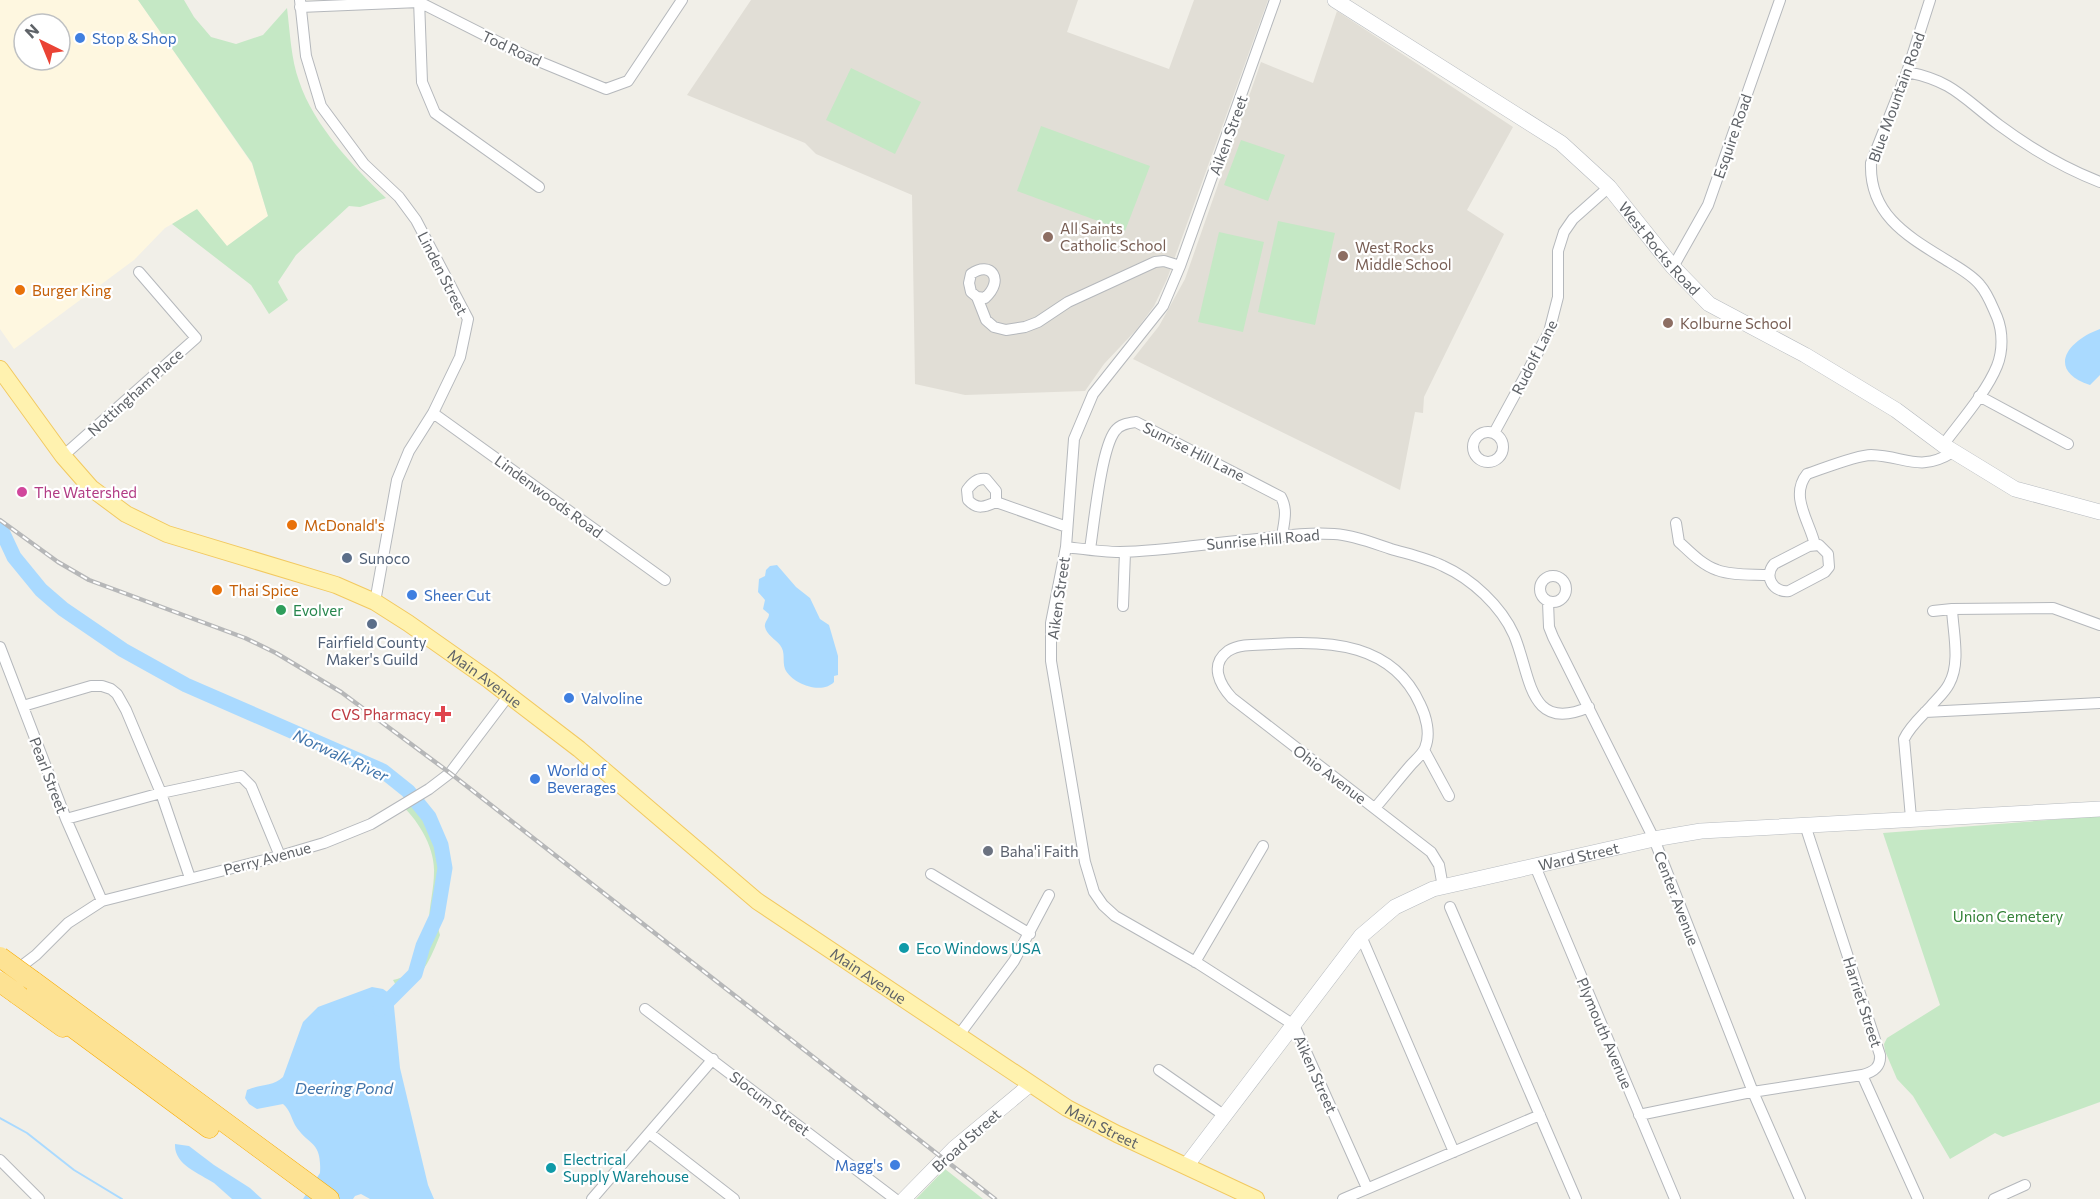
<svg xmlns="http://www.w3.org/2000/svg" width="2100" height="1199" font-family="Commissioner,sans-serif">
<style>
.commercial{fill:#fef7e0;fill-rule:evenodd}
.education{fill:#e1ded6}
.green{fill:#c5e8c5}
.water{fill:#aadaff}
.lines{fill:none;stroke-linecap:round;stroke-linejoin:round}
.stream{stroke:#aadaff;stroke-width:2}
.river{stroke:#aadaff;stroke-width:15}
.minor-casing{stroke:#b5b8bc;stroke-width:12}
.tertiary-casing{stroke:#b5b8bc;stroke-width:15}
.secondary-casing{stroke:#b6babf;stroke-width:16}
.primary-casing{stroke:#f2c960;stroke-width:18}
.motorway-casing{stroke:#f9ab00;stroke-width:21}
.minor{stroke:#fff;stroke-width:10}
.tertiary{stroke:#fff;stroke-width:14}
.secondary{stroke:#fff;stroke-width:15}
.primary{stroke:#fff2af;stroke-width:16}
.motorway{stroke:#fde293;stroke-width:20}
.rail-casing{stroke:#b6b7b8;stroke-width:4.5}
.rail{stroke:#fff;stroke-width:2;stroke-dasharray:7;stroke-linecap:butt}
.motorway-bridge-casing{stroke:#f9ab00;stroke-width:21;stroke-linecap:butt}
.motorway-bridge{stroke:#fde293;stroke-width:20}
.shop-dot{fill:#3f7fe0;stroke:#fff;stroke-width:2}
.education-dot{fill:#8d6e63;stroke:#fff;stroke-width:2}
.food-dot{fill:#e8710a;stroke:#fff;stroke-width:2}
.hotel-dot{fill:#d1479c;stroke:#fff;stroke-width:2}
.service-dot{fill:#5c6f8a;stroke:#fff;stroke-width:2}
.leisure-dot{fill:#2e9e5b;stroke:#fff;stroke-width:2}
.health-dot{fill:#e0444e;stroke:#fff;stroke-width:2}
.worship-dot{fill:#6b7280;stroke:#fff;stroke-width:2}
.culture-dot{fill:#0f9aa8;stroke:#fff;stroke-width:2}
.labels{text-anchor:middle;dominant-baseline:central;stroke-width:4.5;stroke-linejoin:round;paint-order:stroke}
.shop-label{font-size:15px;fill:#366cbe;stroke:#fff;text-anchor:start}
.street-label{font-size:15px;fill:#5f6368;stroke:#fff}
.education-label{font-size:15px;fill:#785e54;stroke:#fff;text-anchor:start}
.food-label{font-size:15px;fill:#c56008;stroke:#fff;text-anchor:start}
.hotel-label{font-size:15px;fill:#b23c85;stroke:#fff;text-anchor:start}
.service-label{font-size:15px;fill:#4e5e75;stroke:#fff;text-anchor:start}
.leisure-label{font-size:15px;fill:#27864d;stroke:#fff;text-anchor:start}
.health-label{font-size:15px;fill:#be3a42;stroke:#fff;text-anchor:end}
.worship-label{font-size:15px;fill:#5b616d;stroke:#fff;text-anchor:start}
.park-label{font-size:15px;fill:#348238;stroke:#fff}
.culture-label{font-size:15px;fill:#0d838f;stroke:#fff;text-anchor:start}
.water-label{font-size:16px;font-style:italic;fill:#4174aa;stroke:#fff}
</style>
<rect width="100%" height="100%" fill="#f1efe8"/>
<path class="commercial" d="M0,0H138L252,164L268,216L227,246L197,210L165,228L134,260L14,349L0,329ZM24,24H60V60H24Z"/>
<path class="education" d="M751,0H1078L1067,32L1169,69L1194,0H1268L1167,279L1154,306L1137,329L1104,364L1085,391L965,395L915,384L912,195L816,154L805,143L687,95Z
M1337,11L1513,127L1467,210L1504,234L1424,397L1423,413L1415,412L1400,490L1133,359L1159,326L1185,279L1261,62L1313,83Z"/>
<path class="green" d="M138,0H184L194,17L211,37L236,44L263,35L287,8C290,32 291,59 299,81C314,126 353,166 386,198L360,207L349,206L296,255L278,282L288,300L269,314L251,285L172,224L197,209L227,246L268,216L252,163Z
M851,68L921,102L895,154L826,120Z
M1041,126L1150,166L1125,231L1017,191Z
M1241,140L1285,155L1268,201L1224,185Z
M1278,221L1335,233L1315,325L1258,312Z
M1219,232L1264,242L1243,332L1198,322Z
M406,799C424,813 443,848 442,871C441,893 433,914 440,935C431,957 422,983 397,987L393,980C416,976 423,955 432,935L428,925L429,918C430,903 434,887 434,872C435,847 417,818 399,803Z
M2100,816V1102L2003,1137L1995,1133L1950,1159L1913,1096L1897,1079L1885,1051L1884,1044L1887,1038L1940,1005L1883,833Z
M945,1169L983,1199H916Z"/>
<path class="water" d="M2100,329V375L2090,385C2046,370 2067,341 2100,329Z
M777,565L796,587L810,598L820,619L829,625L838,656V675L834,676V682C822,695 792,684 785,669C782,660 786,653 780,645C776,640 766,634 765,627C764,622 769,619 769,614L763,609L765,600L758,592L759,579L765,576L766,570L770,566Z
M372,987L383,989L393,996L400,1068L428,1185L434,1199H370L361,1194L355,1196L353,1199H303L320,1173C322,1140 308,1146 295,1125C291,1117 290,1110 283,1104L257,1109L249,1104L245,1098L247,1090C260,1084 272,1087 283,1077L303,1022L318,1007Z
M175,1144L189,1146L214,1165L250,1188L262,1199H232C226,1194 220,1188 214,1183C199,1173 174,1165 175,1144Z"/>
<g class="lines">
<path class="stream" d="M0,1118L27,1133L74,1170L122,1199"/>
<path class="river" d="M0,527L14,557L41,590L63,609L123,650L186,685L383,771L408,791L429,817L441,845L445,868L437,916L423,946L415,974L380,1009"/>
<g class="minor-casing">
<path id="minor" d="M300,0L306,56L321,106L364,164L399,197L416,220L468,319L460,357L433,413L409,451L397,480L375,602
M419,0L422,82L435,113L539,187
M1275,0L1180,266L1163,306L1093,394L1074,439L1066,547L1051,623V661L1085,862L1094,892L1103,905L1115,916L1199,964L1294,1025L1367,1188
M1930,0L1907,72L1871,163C1869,217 1911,238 1951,263C1961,269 1973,276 1980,285C1988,294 1992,306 1997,317C2003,332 2003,351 1997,366C1986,393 1960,422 1943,445
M300,7L419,2L526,56L606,89L628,81L682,0
M1907,72C1953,81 1963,98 1999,125C2030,148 2064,168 2100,182
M1673,267L1708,205L1780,0
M977,297L985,298C1005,280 991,260 971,274L969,283L971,292L977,297L986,320L994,327L1006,330L1025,327L1038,322L1068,302L1155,262L1164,261L1180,266
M1979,396L2068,444
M433,413L665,580
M1473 447a15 15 0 1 1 30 0a15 15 0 1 1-30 0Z
M1494,433L1549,332L1558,297V251L1564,232L1573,219L1609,187
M63,456L196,338L139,272
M996,502C985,507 977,510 968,500L967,490C972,483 977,478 986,479L996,491V502L1067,527
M1676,523L1679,542C1690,552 1702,565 1717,570C1733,576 1752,574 1769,575
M1815,545C1810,522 1789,496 1807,474C1822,469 1857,455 1871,455C1906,456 1919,473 1953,452
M1819,545L1828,554L1829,567L1825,572L1789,591C1774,593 1763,577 1774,564L1809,546Z
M1066,547C1083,549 1102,552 1120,552C1162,551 1205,544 1247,540C1276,537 1306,532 1334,534C1353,535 1373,543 1391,549C1408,554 1427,558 1443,566C1472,579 1501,606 1514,635C1531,675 1528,734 1589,707
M1090,549C1094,524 1101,449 1115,431C1120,424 1129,423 1136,422L1281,497C1288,510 1284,522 1282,536
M1540 589a13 13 0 1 1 26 0a13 13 0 1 1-26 0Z
M1548,602L1549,627L1553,637L1654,839L1753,1092L1800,1199
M1123,606L1125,552
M1933,611L1952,609L2053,608L2100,625
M0,647L66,819L102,901
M23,706L91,686H102L111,689L117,694L126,710L161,793L190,878
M1925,712L2100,703
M1424,750L1449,796
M1375,808C1387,794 1398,780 1410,766C1415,760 1422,755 1425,748C1431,734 1426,716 1420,704C1393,644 1330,640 1273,644C1260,645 1240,643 1228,651C1209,665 1220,685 1232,698L1431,852L1439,865L1443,887
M1911,818L1904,739C1910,726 1921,717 1931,706C1937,699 1945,692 1949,684C1961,663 1953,632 1952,609
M66,819L161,793L241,776L251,786L280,856
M1535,866L1675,1199
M931,874L1030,934
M1450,907L1576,1199
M1361,936L1454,1152
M1195,962L1263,846
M15,971L36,955L68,923L102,901L280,856L324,843L371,824L429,789L450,773L509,695
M645,1009L895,1199
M959,1035L1014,961L1049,895
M1159,1070L1225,1116
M1862,1075L1918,1199
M1639,1115L1746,1093L1862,1075C1874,1072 1881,1067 1880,1055L1805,825
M649,1133L734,1199
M0,1160L39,1199
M592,1199L713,1059
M1343,1199L1540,1115
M1994,1199L2025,1185"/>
</g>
<g class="tertiary-casing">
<path id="tertiary" d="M904,1199L954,1148L1031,1084"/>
</g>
<g class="secondary-casing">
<g id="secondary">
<path id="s1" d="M1335,0L1561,143L1609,187L1673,267L1709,304L1805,355L1896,410L1943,445L2015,489L2100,512"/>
<path id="s2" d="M1186,1166L1361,936L1395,907L1433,889L1654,839L1701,831L2100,809"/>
</g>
</g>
<g class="primary-casing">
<g id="primary">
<path id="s3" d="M0,369L63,456L91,488L126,514L167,534L336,585L375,602L408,623L489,680L579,749L757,901L1067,1108L1117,1134L1256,1199"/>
</g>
</g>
<g class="motorway-casing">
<path id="motorway" d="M33,981L329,1199
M17,994L63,1027
M56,1015L209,1128"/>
</g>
<use href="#minor" class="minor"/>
<use href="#tertiary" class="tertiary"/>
<use href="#secondary" class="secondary"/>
<use href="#primary" class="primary"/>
<use href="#motorway" class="motorway"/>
<g class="rail-casing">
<path id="rail" d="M0,520L58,562L89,580L245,638L276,653L341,692L450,773L995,1199"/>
</g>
<use href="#rail" class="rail"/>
<g class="motorway-bridge-casing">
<path id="motorway-bridge" d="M0,957L33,981
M0,982L17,994"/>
</g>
<use href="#motorway-bridge" class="motorway-bridge"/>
</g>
<g class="shop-dot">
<circle cx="80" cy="38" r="6"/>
<circle cx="412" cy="595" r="6"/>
<circle cx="569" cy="698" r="6"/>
<circle cx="535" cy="779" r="6"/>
<circle cx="895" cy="1165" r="6"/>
</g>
<g class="education-dot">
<circle cx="1048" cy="237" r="6"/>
<circle cx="1343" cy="256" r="6"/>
<circle cx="1668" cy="323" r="6"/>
</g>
<g class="food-dot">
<circle cx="20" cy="290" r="6"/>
<circle cx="292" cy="525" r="6"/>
<circle cx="217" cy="590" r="6"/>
</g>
<circle class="hotel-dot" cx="22" cy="492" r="6"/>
<g class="service-dot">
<circle cx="347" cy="558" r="6"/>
<circle cx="372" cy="624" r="6"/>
</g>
<circle class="leisure-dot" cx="281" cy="610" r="6"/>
<path class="health-dot" d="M440 705h6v6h6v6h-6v6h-6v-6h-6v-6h6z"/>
<circle class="worship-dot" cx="988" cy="851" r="6"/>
<g class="culture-dot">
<circle cx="904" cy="948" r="6"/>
<circle cx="551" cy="1168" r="6"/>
</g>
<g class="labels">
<g class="shop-label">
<text x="92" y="38">Stop &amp; Shop</text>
<text x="424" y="595">Sheer Cut</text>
<text x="581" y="698">Valvoline</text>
<text x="547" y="770">World of<tspan x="547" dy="17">Beverages</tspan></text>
<text x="883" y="1165" text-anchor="end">Magg's</text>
</g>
<g class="street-label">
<text transform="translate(512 48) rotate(25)">Tod Road</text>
<text transform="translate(1896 97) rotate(-70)">Blue Mountain Road</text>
<text transform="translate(1228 135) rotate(-70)">Aiken Street</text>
<text transform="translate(1732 136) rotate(-71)">Esquire Road</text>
<text stroke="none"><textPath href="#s1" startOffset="412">West Rocks Road</textPath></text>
<text transform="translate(443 273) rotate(63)">Linden Street</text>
<text transform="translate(1534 357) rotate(-63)">Rudolf Lane</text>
<text transform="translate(135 392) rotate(-42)">Nottingham Place</text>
<text transform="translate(1194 451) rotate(27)">Sunrise Hill Lane</text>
<text transform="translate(549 496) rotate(36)">Lindenwoods Road</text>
<text transform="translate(1263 539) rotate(-5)">Sunrise Hill Road</text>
<text transform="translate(1058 598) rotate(-82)">Aiken Street</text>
<text stroke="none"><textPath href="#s3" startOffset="592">Main Avenue</textPath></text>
<text transform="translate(1330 774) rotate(37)">Ohio Avenue</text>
<text transform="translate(49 775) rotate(69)">Pearl Street</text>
<text stroke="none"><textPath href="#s2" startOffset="525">Ward Street</textPath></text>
<text transform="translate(267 858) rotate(-15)">Perry Avenue</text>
<text transform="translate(1677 898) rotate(69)">Center Avenue</text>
<text stroke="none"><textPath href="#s3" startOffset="1078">Main Avenue</textPath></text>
<text transform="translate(1863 1002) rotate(72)">Harriet Street</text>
<text transform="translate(1605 1033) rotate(67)">Plymouth Avenue</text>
<text transform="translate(1316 1074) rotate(66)">Aiken Street</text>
<text transform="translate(770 1103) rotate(37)">Slocum Street</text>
<text stroke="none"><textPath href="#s3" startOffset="1356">Main Street</textPath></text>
<text transform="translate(966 1140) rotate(-42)">Broad Street</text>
</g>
<g class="education-label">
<text x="1060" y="228">All Saints<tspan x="1060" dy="17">Catholic School</tspan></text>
<text x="1355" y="247">West Rocks<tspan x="1355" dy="17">Middle School</tspan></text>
<text x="1680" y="323">Kolburne School</text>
</g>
<g class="food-label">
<text x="32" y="290">Burger King</text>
<text x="304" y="525">McDonald's</text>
<text x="229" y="590">Thai Spice</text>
</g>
<g class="hotel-label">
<text x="34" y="492">The Watershed</text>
</g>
<g class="service-label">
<text x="359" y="558">Sunoco</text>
<text x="372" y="642" text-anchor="middle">Fairfield County<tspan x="372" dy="17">Maker's Guild</tspan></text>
</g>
<g class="leisure-label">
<text x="293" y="610">Evolver</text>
</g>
<g class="health-label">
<text x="431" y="714">CVS Pharmacy</text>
</g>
<g class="worship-label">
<text x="1000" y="851">Baha'i Faith</text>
</g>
<g class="park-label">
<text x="2008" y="916">Union Cemetery</text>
</g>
<g class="culture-label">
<text x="916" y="948">Eco Windows USA</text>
<text x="563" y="1159">Electrical<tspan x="563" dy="17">Supply Warehouse</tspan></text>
</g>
<g class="water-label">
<text transform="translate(341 755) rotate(25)">Norwalk River</text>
<text x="344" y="1087">Deering Pond</text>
</g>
</g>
<g transform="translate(42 42) rotate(317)"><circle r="28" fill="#ffffff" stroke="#bfc1c3" stroke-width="1.5"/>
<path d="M0-4.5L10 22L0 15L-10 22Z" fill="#ea4335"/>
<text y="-9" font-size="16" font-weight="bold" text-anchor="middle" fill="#5f6368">N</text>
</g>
</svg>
